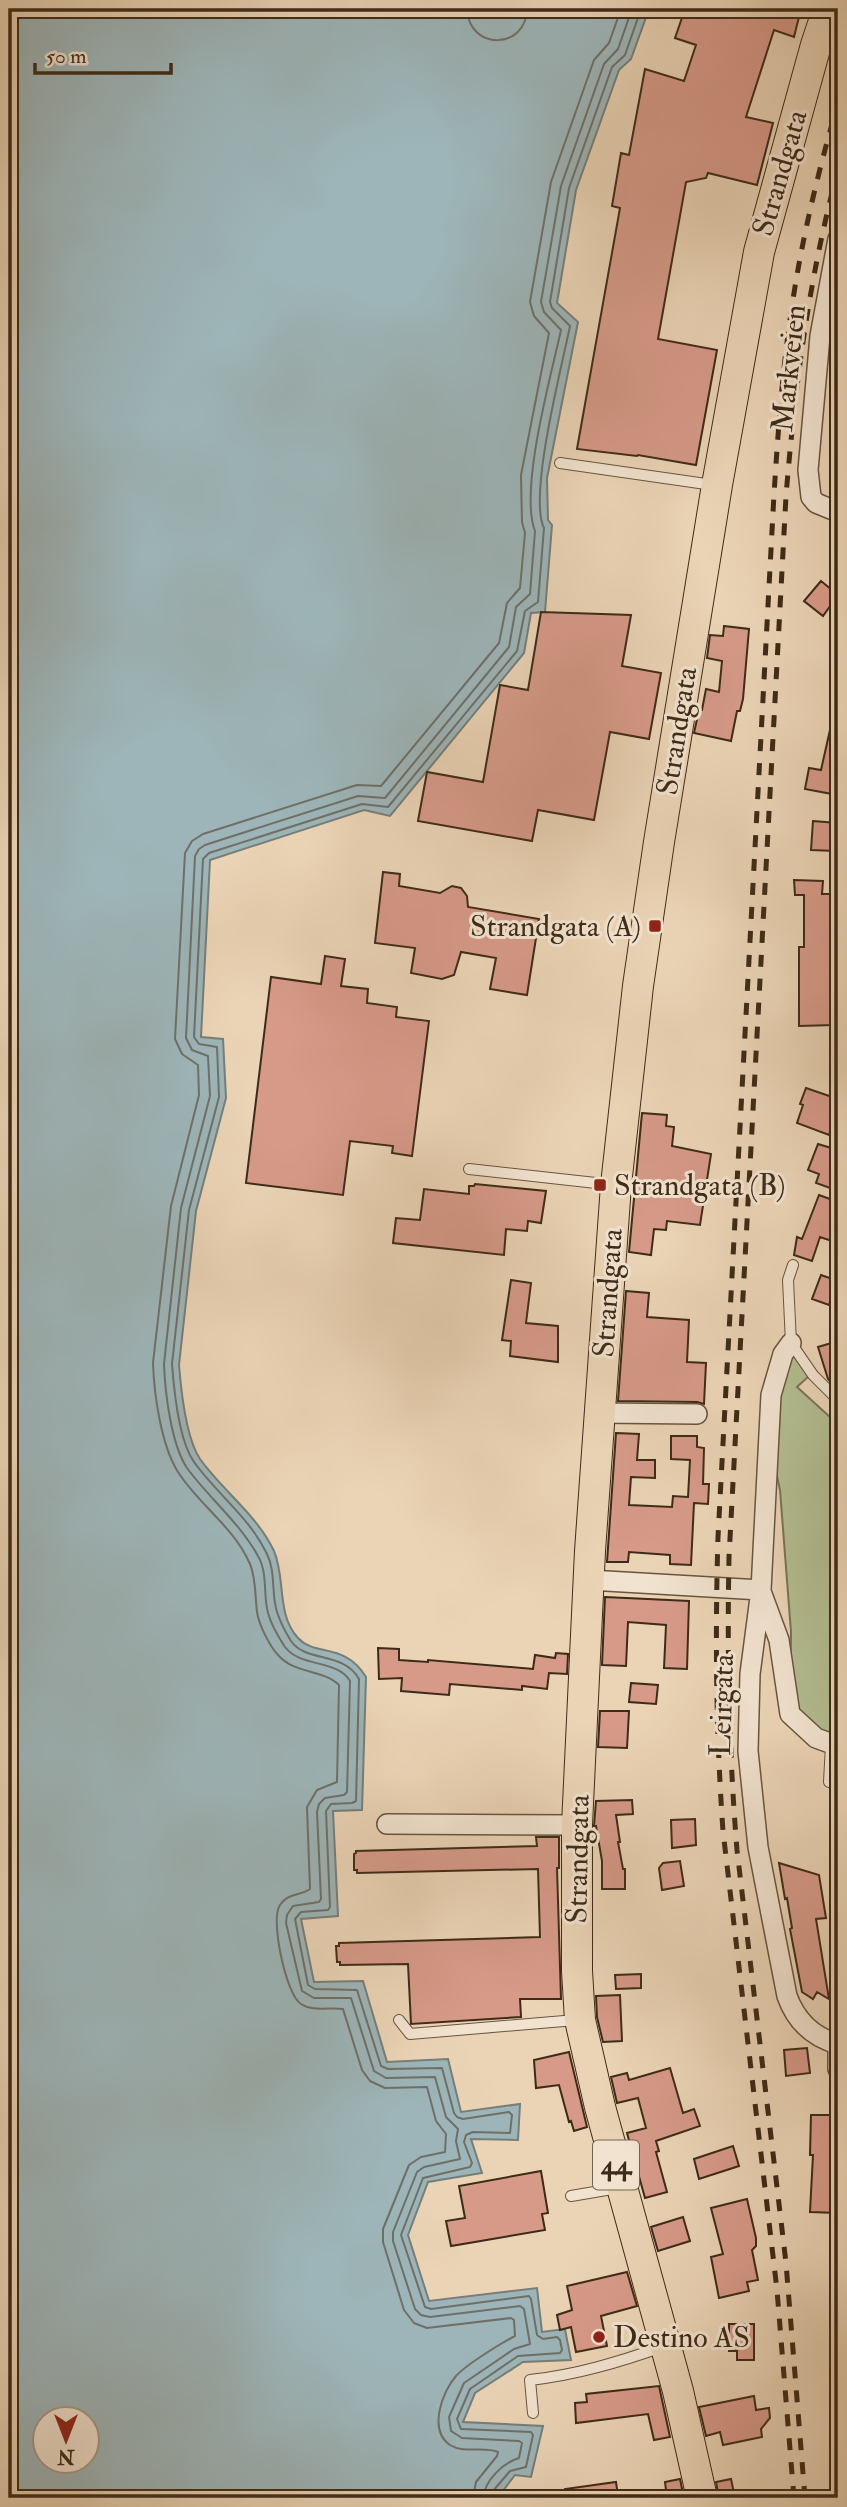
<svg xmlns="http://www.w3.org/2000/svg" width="847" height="2507" font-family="'IM FELL Double Pica',serif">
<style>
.green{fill:#b3bd91;stroke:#787454;stroke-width:2}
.water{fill:#9db5b9;stroke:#777e78;stroke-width:2;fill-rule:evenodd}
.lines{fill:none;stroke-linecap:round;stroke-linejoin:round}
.shore{stroke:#6e7068;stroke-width:2}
.building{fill:#d79a89;stroke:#3e2b17;stroke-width:2}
.service-casing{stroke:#69553f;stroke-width:12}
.minor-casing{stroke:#69553f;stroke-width:22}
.primary-casing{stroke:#3e2b17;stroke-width:32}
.service{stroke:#f2e3d0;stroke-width:10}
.minor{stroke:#f2e3d0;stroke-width:19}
.primary{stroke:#ebd4b6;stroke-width:30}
.rail{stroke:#3e2b17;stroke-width:5;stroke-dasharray:12 12;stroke-linecap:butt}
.poi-dot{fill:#8f2418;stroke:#f2e3d0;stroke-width:2.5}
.labels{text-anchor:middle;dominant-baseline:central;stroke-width:6;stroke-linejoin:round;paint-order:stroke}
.shield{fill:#f2e3d0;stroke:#74624e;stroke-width:2}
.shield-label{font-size:28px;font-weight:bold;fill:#3e2b17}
.street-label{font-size:30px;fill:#3e2b17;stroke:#f2e3d0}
.poi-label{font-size:30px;fill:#3e2b17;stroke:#f2e3d0;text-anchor:start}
</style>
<rect width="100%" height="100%" fill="#ebd4b6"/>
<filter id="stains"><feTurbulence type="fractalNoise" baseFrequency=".00286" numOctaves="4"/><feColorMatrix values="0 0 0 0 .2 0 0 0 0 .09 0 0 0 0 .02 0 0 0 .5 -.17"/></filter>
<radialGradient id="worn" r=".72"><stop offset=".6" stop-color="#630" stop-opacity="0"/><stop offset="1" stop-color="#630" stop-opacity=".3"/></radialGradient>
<path class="green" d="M794,1356L809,1376L797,1387L831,1418L838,1421V1740L829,1739L790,1704L791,1632L780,1490L771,1449L785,1361Z"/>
<path class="water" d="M9,9H492L496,15L505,9H649L631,59L619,70L576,190L557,303L578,322L547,478L548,520L552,525L545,612L531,613L524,653L390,816L364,810L210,860L201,1037L223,1039L226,1098L196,1211L179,1365C181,1390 186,1438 200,1459C223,1491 257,1515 274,1551C286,1579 276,1614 298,1638C315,1657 345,1642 366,1677L362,1810L333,1811L338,1916L301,1919L314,1982L363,1981L387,2062L448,2059L461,2112L520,2104L518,2140L471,2139L482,2173L428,2182L408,2235L429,2301L537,2288L542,2332L565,2329L571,2360L523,2362L475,2393L463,2422L543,2426L531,2477L515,2475L499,2496L469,2498H9ZM46,2420H88V2462H46Z"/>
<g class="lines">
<path class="shore" d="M467,9C469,51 526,50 527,9
M473,2498L476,2482L497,2456L498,2452C484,2446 464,2454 450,2445C428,2430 442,2392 456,2376C467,2364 500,2344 515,2336L514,2320L511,2318L427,2328L414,2323L404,2310L383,2242V2229L409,2165L421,2157L445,2152L446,2134L436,2121L427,2087L385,2088L370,2081L362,2070L343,2009C329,2007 313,2012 301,2004C286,1995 271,1922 279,1907C286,1893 300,1896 310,1889L307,1807L317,1790L337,1782L339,1685C323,1669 294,1674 278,1655C269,1645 259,1625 257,1612C255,1596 256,1578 250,1564C234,1527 199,1505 178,1472C161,1445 154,1394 153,1363L171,1206L199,1095L198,1065L182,1054L175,1039L185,853L192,841L203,834L357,785L381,786L499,643L507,603L520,588L525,533L522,522L521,475L549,333L534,316L530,302L551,182L594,60L609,43L621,9
M483,2498C485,2480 503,2463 519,2458L522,2443L519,2441L462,2438L451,2431L449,2417L464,2383L514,2349L530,2344L524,2309L520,2306L430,2317L421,2315L415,2309L393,2241V2232L417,2172L424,2167L460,2159L456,2141L458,2129L446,2117L435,2077L386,2078L374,2071L351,1998H314L302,1991L286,1923L287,1915L293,1906L319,1902L321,1899L317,1812L319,1804L325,1798L344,1795L347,1792L350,1681C337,1659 301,1668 285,1647C279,1638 271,1624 268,1613C263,1595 268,1573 258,1556C239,1522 209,1498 187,1468C171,1444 165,1392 164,1364L181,1208L210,1096L208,1056L192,1050L186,1038L195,856L199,849L205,845L358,796L385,798L509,647L516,607L530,594L535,531C519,490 551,376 561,330L544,312L541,302L561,186L604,64L618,49L632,9
M492,2498L493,2491L510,2471L526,2467L533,2435L531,2432L461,2429L457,2419L470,2389L518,2356L560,2353L562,2350L560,2340L557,2337L543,2339L537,2335L531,2299L529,2296L431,2309L425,2307L401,2235L423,2178L470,2167L472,2163L464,2142L466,2135L473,2132L510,2133L512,2115L509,2112L463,2119L457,2117L454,2113L442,2068L388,2069L381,2066L357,1990L315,1989L308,1985L295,1919L301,1912L328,1910L330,1907L326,1811L331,1804L352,1803L356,1801L359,1679C343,1651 306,1663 291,1641C286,1633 280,1621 277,1612C271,1594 276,1572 267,1554C250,1518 217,1494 194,1462C179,1441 174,1391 172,1364L189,1210L219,1097L217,1047L199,1044L194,1037L203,859L209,853L362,804L388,807L517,651L525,611L538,602L544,528C528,496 562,366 570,326L552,308L550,302L569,188L612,67L625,55L641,9"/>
</g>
<path class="building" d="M685,9H801L794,37L774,30L746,117L773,123L757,185L708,173L706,178L686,182L658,339L717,350L696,465L638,455L637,456L577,449L620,208L612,206L621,153L629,155L645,69L684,81L696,45L675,38Z
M821,581L838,595L823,616L804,601Z
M541,612L631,615L622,666L661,673L649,739L610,732L594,820L538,810L532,841L418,821L427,772L483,782L500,685L528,690Z
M724,626L749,629L743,699L740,711H737L731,741L694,733L699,710H702L706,689L719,692L722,661L707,658L710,635L723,636Z
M832,721L838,722V783L834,782L832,794L805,789L809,768L821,770Z
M813,821L837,823L836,851L811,850Z
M383,872L400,874L399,886L440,893L452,886L461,888L467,896L468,907L539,919L527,995L490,989L496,958L461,952L454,975L442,979L411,973L415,948L375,943Z
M794,880L823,881L822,894H837V922H832L834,1025L799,1026V947H804V895H795Z
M325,956L345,959L341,986L368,989L367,1003L397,1007L396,1017L429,1021L412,1156L392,1153L393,1146L350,1141L343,1195L246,1183L271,977L321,984Z
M806,1088L838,1099V1109L829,1135L797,1123L803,1105L800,1104Z
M642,1113L667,1115L666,1126L674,1127L672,1146L711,1154L700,1225L667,1221L666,1230L654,1229L651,1255L629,1252Z
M818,1144L838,1150V1167L830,1188L816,1183L819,1174L808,1170Z
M475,1184L546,1191L541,1223L528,1221L527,1231L506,1229L504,1255L393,1243L396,1218L420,1220L424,1189L469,1194V1186H474Z
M819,1195L838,1202V1243L820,1237L812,1261L794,1255L797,1237L802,1239Z
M821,1275L838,1281V1302L831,1300L829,1305L812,1299Z
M511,1280L531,1283L526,1323L558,1326V1362L510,1356L511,1341L502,1340Z
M626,1291L649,1293L647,1317L689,1320L687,1362L706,1363L704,1404L697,1402L618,1401Z
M838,1341V1390L828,1379L818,1347Z
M616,1433L639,1434L637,1460H655V1478L631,1477L629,1505L672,1507L673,1496L688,1497L690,1460L671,1459V1436H697V1447L704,1448L703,1484H709L708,1504L694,1503L691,1565L670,1564V1555L629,1552L628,1562H607Z
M605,1597L689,1601L687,1669L664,1668L666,1625L628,1622L626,1666L602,1665Z
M378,1648L399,1649V1660L428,1662V1660L533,1669L535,1655L555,1658L556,1653L568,1654L567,1674L549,1673L547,1689L522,1686V1690L450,1684L449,1695L401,1691L402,1678L379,1679Z
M631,1683L658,1685L656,1704L629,1702Z
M600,1711H629L627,1748L598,1747Z
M632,1800L633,1814L616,1815L620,1842H618L623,1869H625V1889H602V1861L596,1826H594L596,1801Z
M695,1819L696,1845L672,1848L671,1820Z
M536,1837H559V1868H557L561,1999H520L521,2017L411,2024L408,1964L340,1965V1962H337L336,1946H339V1943L540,1937L538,1869L357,1873V1870H354V1854L356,1853V1851L537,1846Z
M680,1861L684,1886L662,1890L659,1868L663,1863Z
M779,1863L819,1875L826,1918L816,1919L829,1999L817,1992L813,1999L802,1992L790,1929L792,1928L787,1898L785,1899Z
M641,1974V1988L616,1989L615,1975Z
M620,1995L622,2041L603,2042L597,2017L596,1996Z
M807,2048L810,2073L786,2076L784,2050Z
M569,2052L587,2127L574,2131L571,2121L569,2122L559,2085L536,2088L534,2060Z
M670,2068L683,2113L694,2109L700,2126L656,2141L659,2151L656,2152L667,2192L645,2198L627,2133L646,2128L638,2098L617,2103L611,2077L627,2073L629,2080Z
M811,2115H832L830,2170H838V2213L810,2212L813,2155H810Z
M733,2146L739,2166L699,2179L694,2159Z
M541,2171L548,2213L542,2214L545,2230L451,2246L446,2221L465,2218L459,2186Z
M747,2199L756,2238V2246L752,2250L758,2280L747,2282L749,2291L719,2298L711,2257L723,2254L711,2208Z
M683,2217L690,2241L658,2251L651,2227Z
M627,2272L637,2306L601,2316L607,2346L576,2352L571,2327L560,2330L557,2315L572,2310L567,2286Z
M729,2324H754V2360H737V2351H729Z
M659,2386L670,2437L654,2440L648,2414L576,2423L575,2403L587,2402L586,2394Z
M754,2396L756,2410L769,2408L770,2418L761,2429L762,2437L723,2445L720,2432L706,2436L699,2407Z
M680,2479L684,2498H667L665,2482Z
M731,2479L735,2498H719L716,2482Z
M616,2482L618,2496L566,2498L565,2489Z"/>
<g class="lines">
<g class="service-casing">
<path id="service" d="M560,463L713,485
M469,1169L614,1185
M793,1265L788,1280L791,1343L813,1375L838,1400
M829,1782L831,1745
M399,2020L410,2034L576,2020
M571,2196L618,2188
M533,2413L530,2380C576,2375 619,2362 662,2347"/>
</g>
<g class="minor-casing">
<path id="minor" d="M838,239L820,336L808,470L811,497L816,503L838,512
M791,1343L783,1354L771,1395L761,1590L750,1674L748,1751L758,1847L787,1996C796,2021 812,2037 838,2044
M600,1413L697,1414
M589,1580L761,1590
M762,1594L779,1640L790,1714L816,1738L838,1746
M387,1824L577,1825
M838,2045V2069"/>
</g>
<g class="primary-casing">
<path id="primary" d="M702,2498L678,2391L600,2107L580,2020L577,1971V1825L590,1551L616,1185L638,986L659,842L717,485L759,252L816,45L828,9"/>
</g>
<use href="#service" class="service"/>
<use href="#minor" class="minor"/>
<use href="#primary" class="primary"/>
<path class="rail" d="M794,2498L777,2290L723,1831C716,1733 715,1636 718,1537L774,494C778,434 782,373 791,313C801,242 818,172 838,103
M805,2498L786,2263L737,1850C729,1753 727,1655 729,1557L786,496C795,386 809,277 838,170"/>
</g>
<g class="poi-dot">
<rect x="648" y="919" width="14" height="14" rx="3.5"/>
<rect x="593" y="1178" width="14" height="14" rx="3.5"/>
<circle cx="599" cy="2337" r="7"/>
</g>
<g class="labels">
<rect class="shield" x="593" y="2140.5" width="46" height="49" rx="5"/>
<g class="shield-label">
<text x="616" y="2165">44</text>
</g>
<g class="street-label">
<text transform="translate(780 173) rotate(-74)">Strandgata</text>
<text transform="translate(789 368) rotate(-84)">Markveien</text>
<text transform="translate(677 731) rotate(-81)">Strandgata</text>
<text transform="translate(608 1293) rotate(-86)">Strandgata</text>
<text transform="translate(722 1705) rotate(-88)">Leirgata</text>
<text transform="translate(578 1859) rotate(-89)">Strandgata</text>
</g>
<g class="poi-label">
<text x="641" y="926" text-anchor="end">Strandgata (A)</text>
<text x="614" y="1185">Strandgata (B)</text>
<text x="613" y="2337">Destino AS</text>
</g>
</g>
<rect width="847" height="2507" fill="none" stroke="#ebd4b6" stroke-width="35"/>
<rect x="10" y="10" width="826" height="2486" fill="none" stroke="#3e2b17" stroke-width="3.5"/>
<rect x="18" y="18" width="812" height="2472" fill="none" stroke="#3e2b17" stroke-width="2"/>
<g transform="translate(66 2440) rotate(180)"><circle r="33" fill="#f2e3d0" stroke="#aa9986" stroke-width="2"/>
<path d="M0-5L12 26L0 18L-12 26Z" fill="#8f2418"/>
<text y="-10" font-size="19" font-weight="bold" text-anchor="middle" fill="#3e2b17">N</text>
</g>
<path d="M35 63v10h136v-10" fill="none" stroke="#3e2b17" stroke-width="3.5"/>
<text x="46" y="63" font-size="21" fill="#3e2b17" stroke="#f2e3d0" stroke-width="5" paint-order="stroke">50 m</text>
<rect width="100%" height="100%" filter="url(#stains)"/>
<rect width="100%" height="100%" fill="url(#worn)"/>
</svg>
